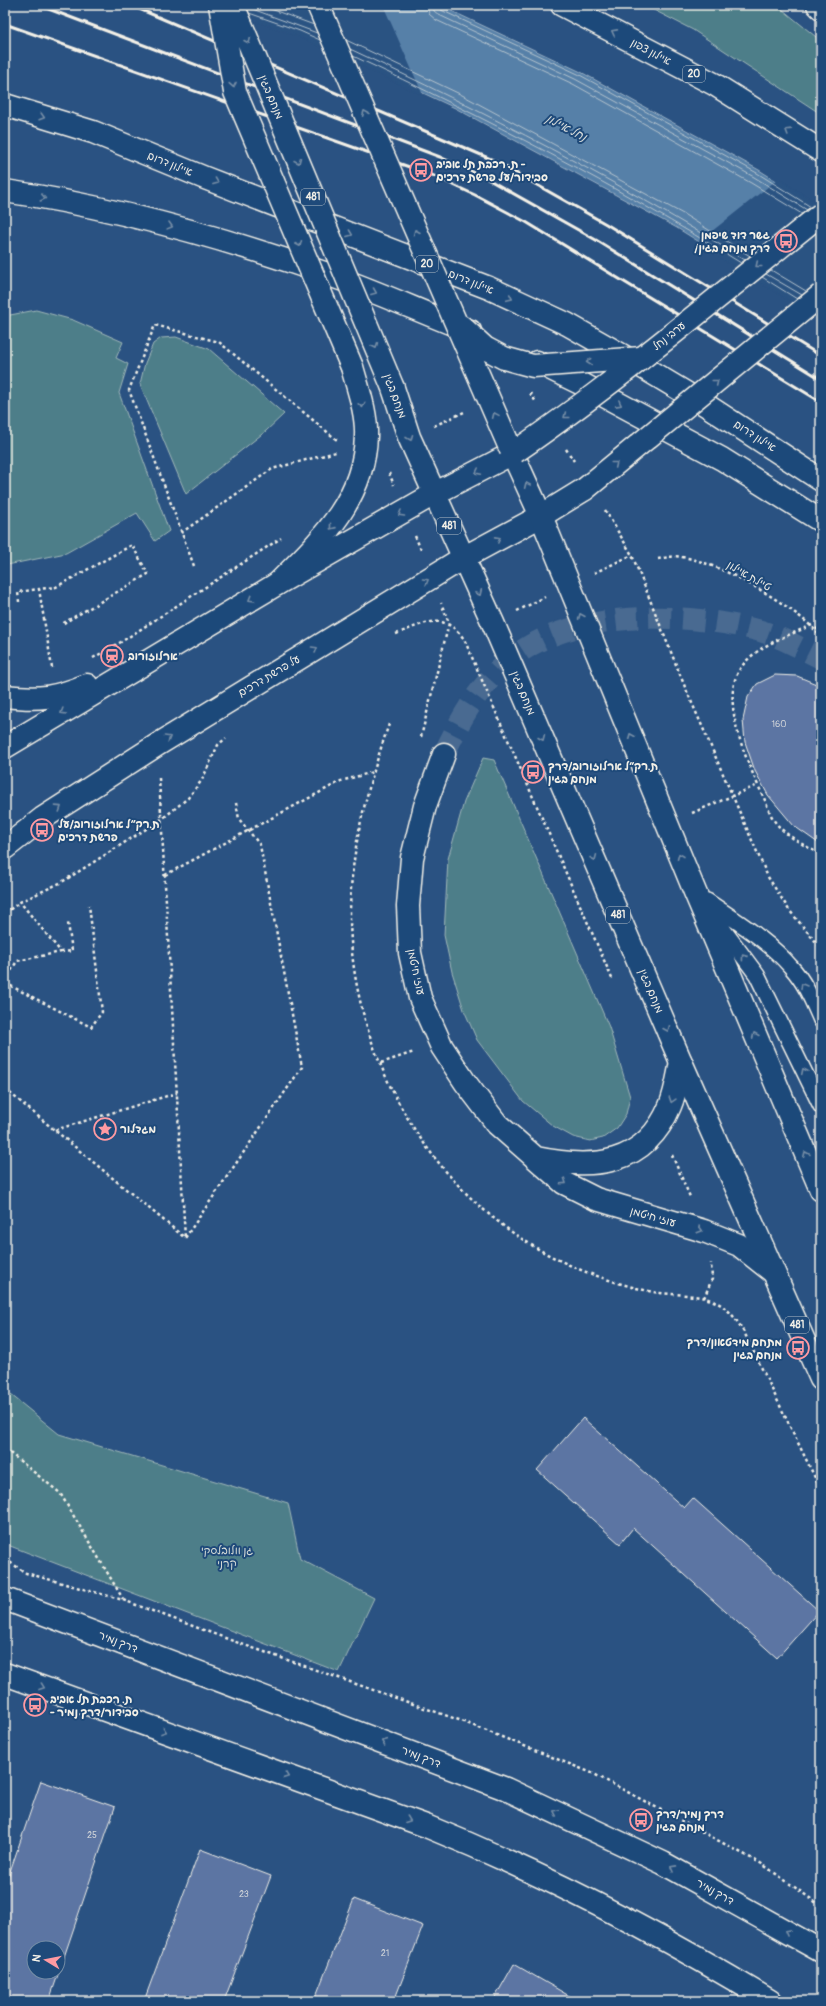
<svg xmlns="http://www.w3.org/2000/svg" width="826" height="2006" font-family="Pangolin,'Playpen Sans Hebrew',sans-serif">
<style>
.green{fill:#4e7e89;stroke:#a1b8b8}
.water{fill:#5780a8;stroke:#96adc2}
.pier{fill:#2a5282}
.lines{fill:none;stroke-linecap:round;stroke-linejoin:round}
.shore{stroke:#b5c4ce;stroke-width:1}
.building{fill:#5b74a3;stroke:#f4f1e8;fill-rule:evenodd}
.street-tunnel{stroke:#486a91;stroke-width:22;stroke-dasharray:22 11;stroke-linecap:butt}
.lane-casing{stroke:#f4f1e8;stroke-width:18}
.street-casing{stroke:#f4f1e8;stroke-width:25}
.secondary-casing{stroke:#f4f1e8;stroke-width:25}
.primary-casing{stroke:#f4f1e8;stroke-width:25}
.highway-casing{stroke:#f4f1e8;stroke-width:25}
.path{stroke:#f4f1e8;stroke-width:2.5;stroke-dasharray:3 3;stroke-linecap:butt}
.lane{stroke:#1f4a7a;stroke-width:15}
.street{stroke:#1f4a7a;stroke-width:22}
.secondary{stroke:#1f4a7a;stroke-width:22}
.primary{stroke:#1f4a7a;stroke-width:22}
.highway{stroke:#1f4a7a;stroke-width:22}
.rail{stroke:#f4f1e8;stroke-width:3}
.secondary-bridge-casing{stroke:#f4f1e8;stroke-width:25;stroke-linecap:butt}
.primary-bridge-casing{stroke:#f4f1e8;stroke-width:25;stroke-linecap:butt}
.secondary-bridge{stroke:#1f4a7a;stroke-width:22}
.primary-bridge{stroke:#1f4a7a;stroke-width:22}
.oneway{stroke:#748da6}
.labels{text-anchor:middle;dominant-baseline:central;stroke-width:4;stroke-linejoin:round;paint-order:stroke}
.number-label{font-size:9px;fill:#ced2d7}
.shield{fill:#1f4a7a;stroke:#b4bfc7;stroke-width:1}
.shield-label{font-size:10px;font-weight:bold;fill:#f4f1e8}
.street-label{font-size:11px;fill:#f4f1e8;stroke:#1f4a7a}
.poi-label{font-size:11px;font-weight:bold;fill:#f4f1e8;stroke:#1f4a7a;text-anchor:start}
.park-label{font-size:11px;fill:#dbe0da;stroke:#1f4a7a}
.water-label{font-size:12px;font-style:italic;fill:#dce0de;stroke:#1f4a7a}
</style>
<rect width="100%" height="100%" fill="#2a5282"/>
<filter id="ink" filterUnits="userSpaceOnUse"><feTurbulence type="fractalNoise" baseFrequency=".025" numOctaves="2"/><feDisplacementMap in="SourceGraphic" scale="8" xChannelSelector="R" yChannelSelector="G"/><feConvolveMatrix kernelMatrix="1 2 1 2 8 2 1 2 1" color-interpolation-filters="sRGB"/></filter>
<g filter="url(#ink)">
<path class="green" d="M644,5H777L821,41V114L693,30Z
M36,310L73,320L123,342L116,358L128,364L119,393L169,531L155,541L137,513L66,553L7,565L5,548V316Z
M176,337L209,349L284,414L266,431L186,494L140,384L145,363L153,344L161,338Z
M483,758L494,760L609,1027L630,1097L626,1114L617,1128L603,1138L590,1141L573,1137L553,1126L523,1101L477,1040L464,1010L452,972L444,935L448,859L464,802Z
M5,1390L59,1434L288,1503L300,1559L374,1598L339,1672L5,1544Z"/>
<path class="water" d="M215,5H439L579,71L759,170L821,209V318L677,228L455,108L299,35Z"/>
<path class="pier" d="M213,5H383L423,95L298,36Z
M778,179L821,206V320L697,243Z"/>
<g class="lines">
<path class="shore" d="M260,5L314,25
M427,5L429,14L436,20L573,84L751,183L802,214
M433,5L434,11L439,15L575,79L754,177L807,210
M438,5L441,10L578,74L757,173L811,207
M247,7L317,33
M249,13L300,31L320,40
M346,40L462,95L685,215L750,256
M350,49C485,112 618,181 745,260
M353,56C486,118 617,186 741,263
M771,270L806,291
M766,274L802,295
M762,277L797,299"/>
</g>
<path class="building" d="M775,675L797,676L821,686V845L794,826L768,795L755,771L745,742L743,720L748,697L757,684Z
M583,1418L684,1508L693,1498L819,1611L777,1658L633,1528L620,1544L537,1470Z
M41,1781L115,1807L49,2001H5V1886ZM34,1948H58V1972H34Z
M200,1849L271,1876L224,2001H144Z
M354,1899L423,1926L394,2001H314Z
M514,1964L578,2001H493Z"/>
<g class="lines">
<path class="street-tunnel" d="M444,754C460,720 478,687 507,662C567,609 683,611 757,630C779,636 800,648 821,658"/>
<g class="lane-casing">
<path id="lane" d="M707,901C736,921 768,940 791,967C805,982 813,1002 821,1020
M711,913L757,975L821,1106"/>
</g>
<g class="street-casing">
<path id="street" d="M444,754L425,806L412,858L408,906L410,953L420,998L442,1047L465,1082L497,1124L564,1183L596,1199L704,1231L739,1245L773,1272
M536,1158C593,1170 645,1166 670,1106C676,1092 678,1076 681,1062"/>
</g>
<g class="secondary-casing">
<path id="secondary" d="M5,696C40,700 55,698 87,685
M5,747L277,584L434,494L515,452
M5,848L43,818L157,745L463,558L541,516L585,489
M5,1599L506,1789L663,1863L821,1951
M5,1674L426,1826C545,1874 660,1934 770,2001"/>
</g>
<g class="primary-casing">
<path id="primary" d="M393,388L409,437L493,623L681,1062L821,1379
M511,450L541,516L695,892L821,1190
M277,584C320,541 364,501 366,436C367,413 358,389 352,367"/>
</g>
<g class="highway-casing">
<path id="highway" d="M562,5L714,84L821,151
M818,5L821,8
M5,105L93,132L205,178L489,288L567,324L634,362L706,405L821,480
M5,191C113,207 221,237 324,273C373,290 421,312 470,331
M537,362L584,385L722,459L821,521"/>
</g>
<path class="path" d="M530,393L536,402
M434,426L464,412
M566,449L574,461
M389,473L394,485
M605,510L632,555L685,687L768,877L789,910L821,948
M181,533L272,469L336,452
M415,536L422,552
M658,559C665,558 674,555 682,557C719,562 799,608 821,637
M194,566L129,390L155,325L219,342L337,440
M594,573L632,555
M19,602L18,592L39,589
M517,611L545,597
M812,625C788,636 759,644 742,666C717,698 748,764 763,796C767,804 770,816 776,823C787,837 806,846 821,855
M816,628L821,632
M396,634C423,624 443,610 464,639L613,981
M93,658L121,642L281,538
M52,668L39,589L56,587L132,545L148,574L62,624
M389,724C368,785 350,850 350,916C351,1072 450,1227 600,1277C617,1283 635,1288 653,1292C676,1296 706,1292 725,1308C735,1316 741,1327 747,1338L821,1490
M421,737L449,623L441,603
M159,778L185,1238
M692,813L758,785
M165,875L341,781L373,772
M5,913L20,902L62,882L162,819L188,798L202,780L218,745L226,738
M61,952L72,951L68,923
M5,981L17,961L61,952L20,902
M5,983L91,1027L102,1012L89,905
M381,1063L414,1052
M5,1089L185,1238L302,1067L260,845L239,819L236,803
M55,1130L177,1093
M672,1155L690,1197
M704,1298L712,1279L711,1263
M5,1449L60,1493L123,1599
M5,1559L26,1573L123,1600L233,1641L459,1720L592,1773L762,1864L821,1906"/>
<use href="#lane" class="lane"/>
<use href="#street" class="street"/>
<use href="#secondary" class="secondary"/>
<use href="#primary" class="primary"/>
<use href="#highway" class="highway"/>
<path class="rail" d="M38,5L440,157L484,177L596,240L821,379
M130,5L493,160L606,224L821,356
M5,24L432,175L475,195L526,222L821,402"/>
<g class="secondary-bridge-casing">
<path id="secondary-bridge" d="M515,452C621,379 720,295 821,214
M585,489L821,295"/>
</g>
<g class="primary-bridge-casing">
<path id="primary-bridge" d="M220,5L235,92L352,367
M233,5L393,388
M318,5L511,450
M461,326L485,348L504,358L533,366L642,358"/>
</g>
<use href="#secondary-bridge" class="secondary-bridge"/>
<use href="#primary-bridge" class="primary-bridge"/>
</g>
<defs><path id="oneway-chevron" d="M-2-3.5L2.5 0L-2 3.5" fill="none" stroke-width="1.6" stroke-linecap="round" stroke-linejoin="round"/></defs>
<g class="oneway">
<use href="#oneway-chevron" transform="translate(614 32) rotate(-152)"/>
<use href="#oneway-chevron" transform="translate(248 41) rotate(67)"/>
<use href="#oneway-chevron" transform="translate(233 85) rotate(80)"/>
<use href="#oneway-chevron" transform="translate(365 113) rotate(-113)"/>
<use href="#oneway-chevron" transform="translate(42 117) rotate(17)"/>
<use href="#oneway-chevron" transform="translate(788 131) rotate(-148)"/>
<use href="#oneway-chevron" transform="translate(298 161) rotate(67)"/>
<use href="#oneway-chevron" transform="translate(216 182) rotate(21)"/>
<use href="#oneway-chevron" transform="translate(43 198) rotate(12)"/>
<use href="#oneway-chevron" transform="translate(170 226) rotate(15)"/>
<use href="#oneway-chevron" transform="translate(416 232) rotate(-113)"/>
<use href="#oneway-chevron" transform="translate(350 234) rotate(21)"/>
<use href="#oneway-chevron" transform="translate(299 244) rotate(67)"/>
<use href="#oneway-chevron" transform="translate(758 265) rotate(141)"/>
<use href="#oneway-chevron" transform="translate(374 292) rotate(22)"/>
<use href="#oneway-chevron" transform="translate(510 298) rotate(25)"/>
<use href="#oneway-chevron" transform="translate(375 346) rotate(67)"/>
<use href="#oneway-chevron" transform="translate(589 362) rotate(175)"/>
<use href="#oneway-chevron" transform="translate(716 382) rotate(-39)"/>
<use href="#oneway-chevron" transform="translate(619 404) rotate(28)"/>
<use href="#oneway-chevron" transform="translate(362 405) rotate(78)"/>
<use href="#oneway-chevron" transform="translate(495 415) rotate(-114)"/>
<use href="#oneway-chevron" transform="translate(566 416) rotate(142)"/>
<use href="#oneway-chevron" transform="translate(410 438) rotate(68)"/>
<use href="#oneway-chevron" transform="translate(615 464) rotate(-39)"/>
<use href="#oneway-chevron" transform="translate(478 472) rotate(153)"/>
<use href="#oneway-chevron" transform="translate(527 485) rotate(-114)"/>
<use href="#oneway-chevron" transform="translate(401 514) rotate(150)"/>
<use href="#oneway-chevron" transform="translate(332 527) rotate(129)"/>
<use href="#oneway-chevron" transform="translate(498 539) rotate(-28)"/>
<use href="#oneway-chevron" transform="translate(426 581) rotate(-31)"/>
<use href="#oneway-chevron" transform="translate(479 593) rotate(65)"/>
<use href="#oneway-chevron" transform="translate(251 599) rotate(149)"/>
<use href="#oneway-chevron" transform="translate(581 616) rotate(-113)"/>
<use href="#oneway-chevron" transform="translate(315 649) rotate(-31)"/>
<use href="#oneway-chevron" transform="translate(63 712) rotate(149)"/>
<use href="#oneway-chevron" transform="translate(631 736) rotate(-113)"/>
<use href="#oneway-chevron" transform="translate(168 738) rotate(-31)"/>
<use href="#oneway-chevron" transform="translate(542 738) rotate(67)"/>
<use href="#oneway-chevron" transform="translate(59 808) rotate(-33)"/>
<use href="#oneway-chevron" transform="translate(680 856) rotate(-112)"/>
<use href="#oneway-chevron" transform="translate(594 858) rotate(67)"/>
<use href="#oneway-chevron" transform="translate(744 957) rotate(-127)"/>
<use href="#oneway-chevron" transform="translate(803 986) rotate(-121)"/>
<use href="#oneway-chevron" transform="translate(667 1029) rotate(67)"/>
<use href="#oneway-chevron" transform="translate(755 1035) rotate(-113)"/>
<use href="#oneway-chevron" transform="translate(804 1071) rotate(-116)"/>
<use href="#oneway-chevron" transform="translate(672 1100) rotate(108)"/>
<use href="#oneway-chevron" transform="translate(806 1154) rotate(-113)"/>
<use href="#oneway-chevron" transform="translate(564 1182) rotate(34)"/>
<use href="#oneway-chevron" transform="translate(700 1230) rotate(16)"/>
<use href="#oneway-chevron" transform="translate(42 1687) rotate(20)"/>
<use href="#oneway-chevron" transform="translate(164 1731) rotate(20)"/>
<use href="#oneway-chevron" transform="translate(384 1742) rotate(-159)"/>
<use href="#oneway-chevron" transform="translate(286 1776) rotate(20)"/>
<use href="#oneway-chevron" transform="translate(556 1812) rotate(-155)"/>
<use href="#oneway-chevron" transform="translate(408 1820) rotate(20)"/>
<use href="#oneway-chevron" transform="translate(673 1868) rotate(-151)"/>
<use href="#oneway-chevron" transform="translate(787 1932) rotate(-151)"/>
</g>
</g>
<defs>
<g id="bus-ring" transform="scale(1.15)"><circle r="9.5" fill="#1f4a7a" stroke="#ff9aa2" stroke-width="1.5"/><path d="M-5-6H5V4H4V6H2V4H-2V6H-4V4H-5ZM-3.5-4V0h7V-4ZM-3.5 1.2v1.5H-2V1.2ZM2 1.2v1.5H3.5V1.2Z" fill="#ff9aa2"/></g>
<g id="station-ring" transform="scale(1.15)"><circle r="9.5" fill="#1f4a7a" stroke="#ff9aa2" stroke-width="1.5"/><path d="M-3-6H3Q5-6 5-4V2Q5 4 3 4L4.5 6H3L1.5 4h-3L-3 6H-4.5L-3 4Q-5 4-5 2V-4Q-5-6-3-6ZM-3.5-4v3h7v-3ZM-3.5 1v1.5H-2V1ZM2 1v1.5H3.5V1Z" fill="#ff9aa2"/></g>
<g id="sight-ring" transform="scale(1.15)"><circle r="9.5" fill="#1f4a7a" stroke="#ff9aa2" stroke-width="1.5"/><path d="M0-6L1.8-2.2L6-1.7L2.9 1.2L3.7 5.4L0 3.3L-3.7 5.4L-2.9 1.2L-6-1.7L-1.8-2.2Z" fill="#ff9aa2"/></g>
</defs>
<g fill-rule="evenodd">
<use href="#bus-ring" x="421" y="170"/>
<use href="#bus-ring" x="786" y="241"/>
<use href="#station-ring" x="112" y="656"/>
<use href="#bus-ring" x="533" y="772"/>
<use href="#bus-ring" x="42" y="830"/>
<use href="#sight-ring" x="105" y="1129"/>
<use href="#bus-ring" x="798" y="1348"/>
<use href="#bus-ring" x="35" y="1705"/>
<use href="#bus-ring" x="641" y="1820"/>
</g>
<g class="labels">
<g class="number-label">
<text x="779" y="724">160</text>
<text x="92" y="1835">25</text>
<text x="244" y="1894">23</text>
<text x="385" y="1953">21</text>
</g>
<g class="shield">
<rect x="683" y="66" width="22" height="16" rx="3"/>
<rect x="301" y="189" width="24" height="16" rx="3"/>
<rect x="416" y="256" width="22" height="16" rx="3"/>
<rect x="437" y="518" width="24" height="16" rx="3"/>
<rect x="606" y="907" width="24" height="16" rx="3"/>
<rect x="785" y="1317" width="24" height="16" rx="3"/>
</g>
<g class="shield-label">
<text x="694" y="74">20</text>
<text x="313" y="197">481</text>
<text x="427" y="264">20</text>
<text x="449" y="526">481</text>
<text x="618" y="915">481</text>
<text x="797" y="1325">481</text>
</g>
<g class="street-label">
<text transform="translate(651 52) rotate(28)">איילון צפון</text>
<text transform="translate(271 97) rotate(67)">מנחם בגין</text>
<text transform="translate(170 164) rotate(22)">איילון דרום</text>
<text transform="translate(471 282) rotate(22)">איילון דרום</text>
<text transform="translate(669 336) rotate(-39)">ערבי נחל</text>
<text transform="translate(395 396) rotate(70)">מנחם בגין</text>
<text transform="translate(755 436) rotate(33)">איילון דרום</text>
<text transform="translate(749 576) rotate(30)">טיילת איילון</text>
<text transform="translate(269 676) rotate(-31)">על פרשת דרכים</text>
<text transform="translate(523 693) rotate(67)">מנחם בגין</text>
<text transform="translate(416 972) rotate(78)">עוזי חיטמן</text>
<text transform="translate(651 991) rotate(67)">מנחם בגין</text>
<text transform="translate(653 1217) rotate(16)">עוזי חיטמן</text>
<text transform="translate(118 1642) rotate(21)">דרך נמיר</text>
<text transform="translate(421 1757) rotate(21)">דרך נמיר</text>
<text transform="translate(715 1892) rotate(29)">דרך נמיר</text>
</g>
<g class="poi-label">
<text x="436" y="164">ת. רכבת תל אביב -<tspan x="436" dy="13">סבידור/על פרשת דרכים</tspan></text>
<text x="770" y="235" text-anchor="end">גשר דוד שיפמן<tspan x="770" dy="13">/דרך מנחם בגין</tspan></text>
<text x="128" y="656">ארלוזורוב</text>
<text x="548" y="766">ת.רק״ל ארלוזורוב/דרך<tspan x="548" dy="13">מנחם בגין</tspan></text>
<text x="58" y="824">ת.רק״ל ארלוזורוב/על<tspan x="58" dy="13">פרשת דרכים</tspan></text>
<text x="120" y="1129">מגדלור</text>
<text x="782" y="1342" text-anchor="end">מתחם מידטאון/דרך<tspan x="782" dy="13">מנחם בגין</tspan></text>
<text x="50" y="1699">ת. רכבת תל אביב<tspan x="50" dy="13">- סבידור/דרך נמיר</tspan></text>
<text x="656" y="1814">דרך נמיר/דרך<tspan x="656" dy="13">מנחם בגין</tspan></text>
</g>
<g class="park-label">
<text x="227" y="1550">גן וולובלסקי<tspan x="227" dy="13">קרני</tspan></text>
</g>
<g class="water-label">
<text transform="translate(566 128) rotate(28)">נחל איילון</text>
</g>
</g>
<rect width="826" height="2006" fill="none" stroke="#1f4a7a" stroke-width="20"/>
<rect x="10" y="10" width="806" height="1986" fill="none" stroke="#f4f1e8" stroke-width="1.5" filter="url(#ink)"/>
<g transform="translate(46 1960) rotate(280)"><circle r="19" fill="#1f4a7a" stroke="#748da6"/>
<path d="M0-3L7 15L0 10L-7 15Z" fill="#ff9aa2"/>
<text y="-6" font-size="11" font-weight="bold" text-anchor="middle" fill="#f4f1e8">N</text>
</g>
</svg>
